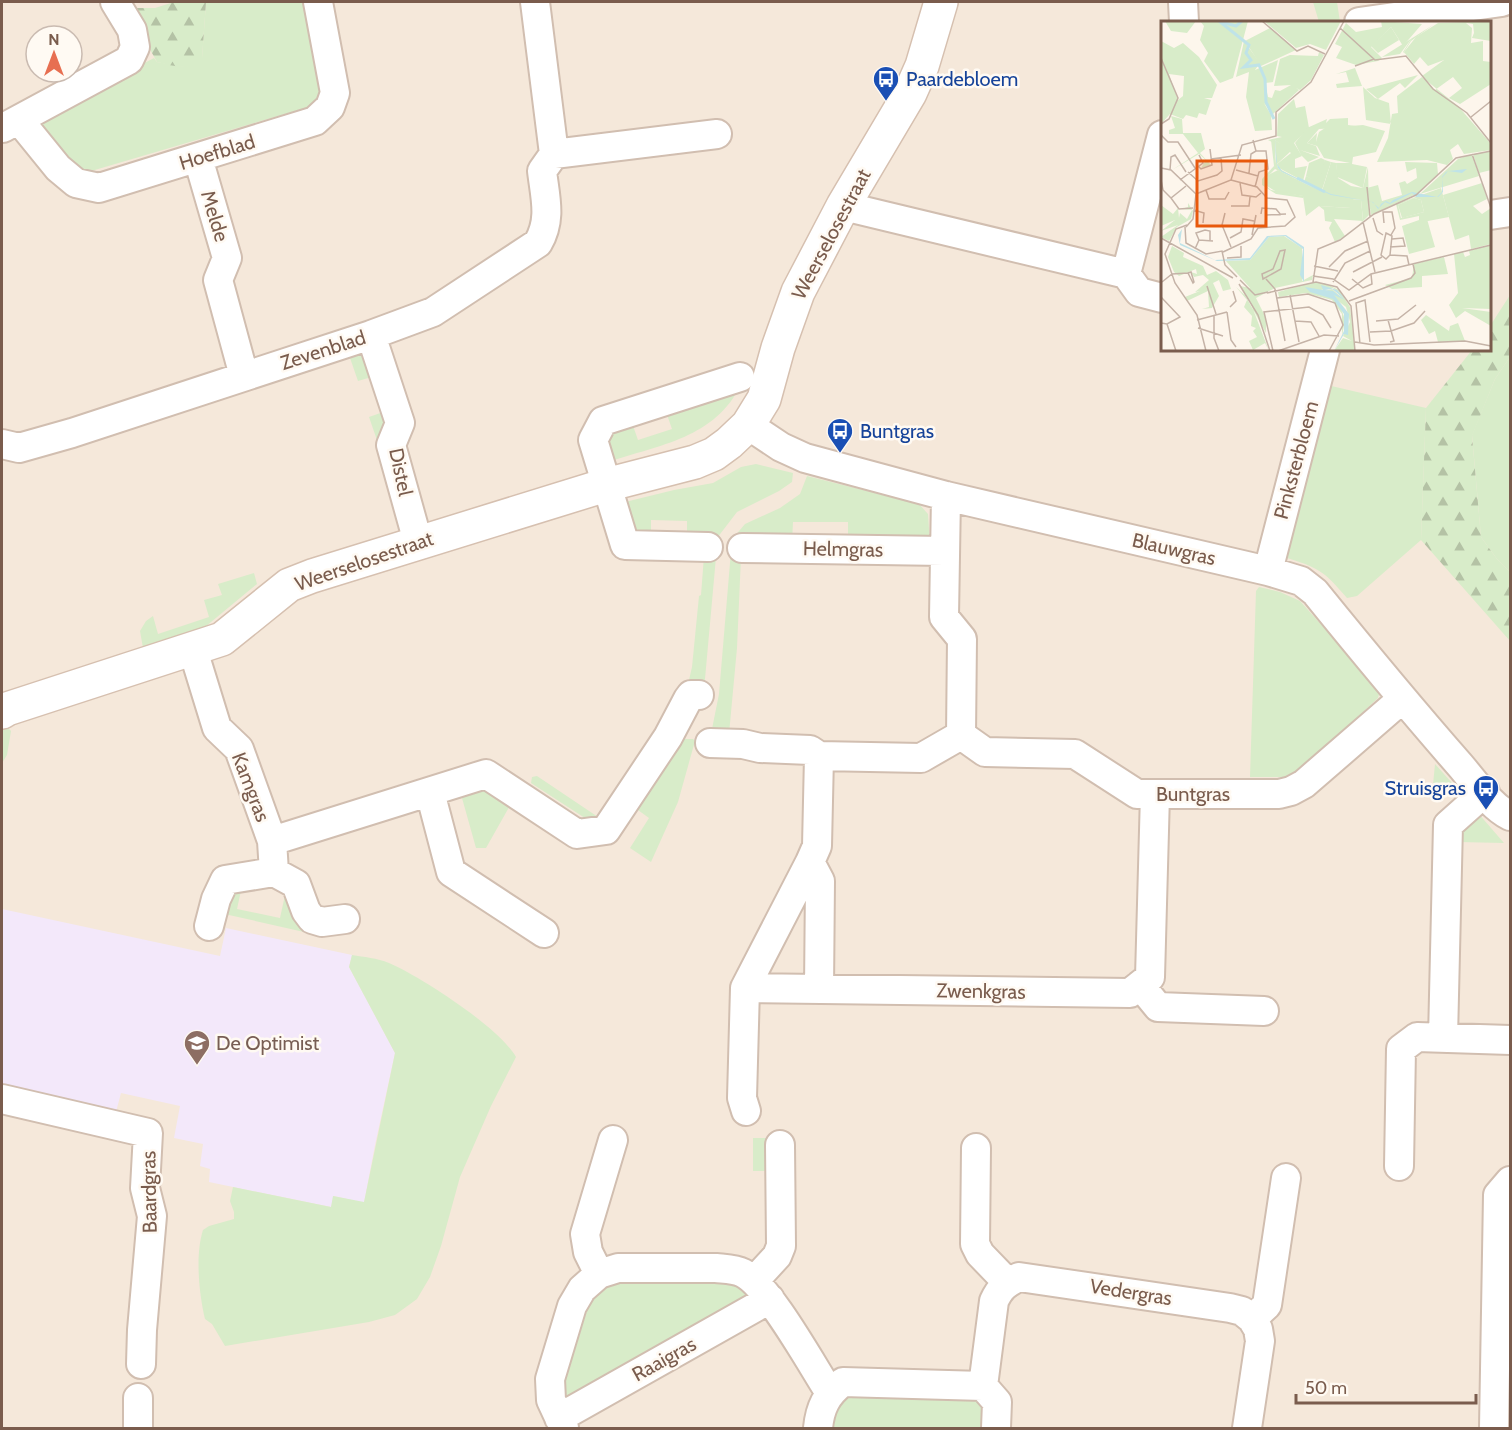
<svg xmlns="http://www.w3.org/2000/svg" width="1512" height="1430" font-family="Cabin,sans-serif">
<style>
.residential{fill:#f5e8da;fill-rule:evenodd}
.education{fill:#f3e8fa}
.green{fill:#d8ecc9}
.forest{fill:url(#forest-firs)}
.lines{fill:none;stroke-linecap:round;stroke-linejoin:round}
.street-casing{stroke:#d1beb0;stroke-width:32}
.secondary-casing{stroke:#d6c0b0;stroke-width:36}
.street{stroke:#fff;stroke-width:28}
.secondary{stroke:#fff;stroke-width:33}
.labels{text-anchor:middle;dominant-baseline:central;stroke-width:5;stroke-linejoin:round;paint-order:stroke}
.transit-label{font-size:20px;fill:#164399;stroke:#fffaf3;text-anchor:start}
.street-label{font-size:20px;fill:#7a5c4d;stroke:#fffaf3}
.education-label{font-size:20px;fill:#785e54;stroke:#fffaf3;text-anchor:start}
.inset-river{fill:none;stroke:#bfe3e8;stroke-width:3}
.inset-road{fill:none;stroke:#c5b3a7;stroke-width:1.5}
.view{fill:#e8590c;fill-opacity:0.15;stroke:#e8590c;stroke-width:3}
.inset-edge{fill:none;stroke:#7a5c4d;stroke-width:3}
</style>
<defs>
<pattern id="forest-firs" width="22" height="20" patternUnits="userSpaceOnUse" patternTransform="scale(1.5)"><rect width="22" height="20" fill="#d8ecc9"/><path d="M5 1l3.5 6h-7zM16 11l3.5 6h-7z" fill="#b4c2a5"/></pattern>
</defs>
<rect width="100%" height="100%" fill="#fdf6ec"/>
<path class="residential" d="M2,2H1510V1428H2ZM1162,22H1490V350H1162ZM36,36H72V72H36Z"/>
<path class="education" d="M2,909L220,956L226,928L352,955L349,967L395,1053L375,1145L364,1203L334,1196L331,1207L209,1182L210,1169L200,1166L203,1144L174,1138L180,1106L121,1093L116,1112L2,1088Z"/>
<path class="green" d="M206,2H309L320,91L319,97L312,106L88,172L67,165L37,119L154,58L157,62L186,67L202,58Z
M1313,2H1337L1340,22H1319Z
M367,353L375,376L358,381L350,358Z
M1510,357V572L1497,559L1481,537L1472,435L1495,379Z
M741,384C716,438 659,445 608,462L602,443L610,427L631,420L638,440L672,429L665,409Z
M1327,385L1426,408L1421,540L1357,596L1347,598C1323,570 1319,568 1284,557Z
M386,411L390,423L378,443L369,417Z
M756,464L793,473L792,482L779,491L737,512L714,542H687V521L651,520V542L637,541L617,504L674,490L713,483L741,467Z
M807,476L919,504L928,514L930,544H848V522H793L792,543L734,537L745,524L780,508L800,494Z
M731,551L741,557L737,648L729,734H711L719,694Z
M704,556L716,557L704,690L689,680L692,667L699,596L701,595Z
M254,573L257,584L205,627L143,648L140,631L146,621L153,616L158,634L209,617L204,600L222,595L218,584Z
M1259,587L1280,592L1300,601L1380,690L1378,698L1294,777H1250L1256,591Z
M4,723L11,731L7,755L2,763V725Z
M675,739H693L695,741L678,802L651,862L630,848L649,818L631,805Z
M1435,764L1461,793L1457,796L1432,795Z
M537,776L598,817L588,820L531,783L532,777Z
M477,785L512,802L486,848H476L462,798L442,803Z
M1478,813L1504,843L1458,842L1459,829Z
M234,885L242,886L237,909L280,918L285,895L287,894L292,897L304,932L229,915L220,918Z
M352,955C364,957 377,958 389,963C420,976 500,1028 516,1057L491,1106L460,1177L441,1246L430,1277L417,1299L395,1315L369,1322L225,1346L212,1324L205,1319C199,1294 195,1255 203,1230L209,1226L234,1219V1212L230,1201L233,1187L331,1207L333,1196L364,1202L395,1053L349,967Z
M753,1138H773V1171H753Z
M616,1279H728L750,1288L746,1306L565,1400L562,1392L593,1291Z
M849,1394L983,1399L985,1428H830L832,1412Z"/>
<path class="forest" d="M174,2H206L202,59C192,73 171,65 157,62L127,8H155Z
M1510,295V357L1495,379L1472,436L1481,537L1497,559L1510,572V641L1421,540L1426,408L1472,350H1490V326Z"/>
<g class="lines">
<g class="street-casing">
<path id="street" d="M1183,2L1184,22
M1359,22L1502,2
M19,120L58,168L76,183L99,188L315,121L330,107L335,93L318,2
M3,128L129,60L135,47L132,30L115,2
M554,154L717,134
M198,158L227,258L218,280L244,376
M843,206L1126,274L1139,292L1162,298
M1490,215L1510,212
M1126,274L1162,135
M371,335L400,423L391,445L418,542
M748,425L781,447L805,458L946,496L1268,571L1301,581L1315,592C1362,650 1410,708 1459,764C1474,781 1490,806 1510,816
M2,444L19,448L72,433L371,335L433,312L538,243C552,219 545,197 542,171L554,154L535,2
M946,496L944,617L962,639L961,735L985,752L1075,754L1137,794H1279L1291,791L1304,784L1402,699
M708,547L625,545L593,440L603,421L740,377
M742,548L944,551
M1268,571L1325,350
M193,650L217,728L239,749L272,841L486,774L577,834L606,830L668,737L688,699L691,695H699
M710,743L743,744L760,748L810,750L819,756L921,758L961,735
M819,756L817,846L810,862L820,881L819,989
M430,792L451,872L544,933
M272,841L274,872L296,884L306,911L312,919L322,922L345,919
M209,926L216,899L225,880L274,872
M1140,985L1158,1007L1264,1011
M745,988L1130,993L1150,977L1155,794
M1443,1038L1448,825L1485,792
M2,1099L148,1133L145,1188L152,1216L142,1330L141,1364
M746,1111L742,1098L745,988L810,862
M976,1148L975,1244L980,1254L1007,1282
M1399,1166L1401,1049L1417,1037L1510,1040
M599,1274L618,1268H716C725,1269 735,1269 743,1273C768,1285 813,1367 830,1393
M754,1281L777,1256L781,1246L780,1145
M559,1418L770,1299
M138,1428V1398
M564,1428L551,1400L550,1379L572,1306L582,1289L599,1274L588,1252L585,1234L613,1140
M818,1428C820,1408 826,1395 843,1382L983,1386
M996,1428L997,1402L983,1386L994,1301C1000,1288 1006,1283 1019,1277L1230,1308L1242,1311L1252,1319
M1247,1428L1260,1341L1258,1329L1252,1319L1267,1305L1286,1178
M1494,1428L1498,1195L1510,1181"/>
</g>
<g class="secondary-casing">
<path id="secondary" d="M2,712L7,709L222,639L289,585L312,576L606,485L695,462L714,454L729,443L748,425L764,399L778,348L798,292L843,206L910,93L922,66L941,2"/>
</g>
<use href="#street" class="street"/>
<use href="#secondary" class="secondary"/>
</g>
<defs>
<g id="bus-pin" transform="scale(1.35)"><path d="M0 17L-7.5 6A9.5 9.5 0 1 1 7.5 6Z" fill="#1a4fb4" stroke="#fffaf3"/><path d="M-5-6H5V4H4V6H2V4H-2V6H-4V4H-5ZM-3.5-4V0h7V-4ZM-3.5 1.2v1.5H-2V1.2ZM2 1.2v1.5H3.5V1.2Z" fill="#fff"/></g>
<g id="school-pin" transform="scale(1.35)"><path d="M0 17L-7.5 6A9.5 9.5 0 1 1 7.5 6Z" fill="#8d6e63" stroke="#fffaf3"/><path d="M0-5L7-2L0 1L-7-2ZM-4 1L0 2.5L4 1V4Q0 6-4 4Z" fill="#fff"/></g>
</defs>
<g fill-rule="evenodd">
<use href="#bus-pin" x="886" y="79"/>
<use href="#bus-pin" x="840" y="431"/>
<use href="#bus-pin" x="1486" y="788"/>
<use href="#school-pin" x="197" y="1043"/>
</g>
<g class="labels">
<g class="transit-label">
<text x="906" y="79">Paardebloem</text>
<text x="860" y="431">Buntgras</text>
<text x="1466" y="788" text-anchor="end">Struisgras</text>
</g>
<g class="street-label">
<text transform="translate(217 152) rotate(-17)">Hoefblad</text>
<text transform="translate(215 216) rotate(73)">Melde</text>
<text transform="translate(831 234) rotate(-62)">Weerselosestraat</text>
<text transform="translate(323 350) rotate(-18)">Zevenblad</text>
<text transform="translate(1296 460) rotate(-75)">Pinksterbloem</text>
<text transform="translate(401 472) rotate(78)">Distel</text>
<text transform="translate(843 549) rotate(1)">Helmgras</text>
<text transform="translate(1174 549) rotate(13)">Blauwgras</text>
<text transform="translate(364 561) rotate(-19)">Weerselosestraat</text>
<text transform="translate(251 787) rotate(69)">Kamgras</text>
<text x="1193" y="794">Buntgras</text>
<text transform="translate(981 991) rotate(1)">Zwenkgras</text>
<text transform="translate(149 1192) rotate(-91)">Baardgras</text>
<text transform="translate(1131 1292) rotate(9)">Vedergras</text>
<text transform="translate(664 1359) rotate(-29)">Raaigras</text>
</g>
<g class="education-label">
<text x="216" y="1043">De Optimist</text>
</g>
</g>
<g transform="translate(1161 21)">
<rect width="330" height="330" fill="#fdf6ec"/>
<path d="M4,0H35L26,12L10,10ZM39,0H87L72,57L59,62L43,40L47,32L39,19L43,5ZM180,0L165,29L149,23L147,1ZM220,0L261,3L242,25L230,6L210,26L221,37L217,40L195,44L175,37L181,26L174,23L185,2L195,11L221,6ZM330,0V20L311,17L313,12L312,3L305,2L311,7L310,22L322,20V40L330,41V63L299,83L288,77L301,67L292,56L274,69L261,55L283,39L267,45L259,36L253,43L243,31L255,16L277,2ZM0,20L13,27L22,22L38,36L56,64L51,77H43L50,79L45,94L38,92L36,97L25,94L22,98L9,93L0,103ZM8,53L23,55L22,75L17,79ZM83,20L99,42L94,49L117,39L112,61L104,62L107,76L111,77L114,69L119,70L130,64L113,65L119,38L129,34L157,35L158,31L163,34L150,59L139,69L135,67L138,69L112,93L103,82L110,94L111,109L94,110L85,76L88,51L75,56ZM257,54L244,67L239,62L217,78L205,68ZM261,56L297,85L330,123V129L303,133L297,123L289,129L292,138L286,144L266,139L216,141L227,117L231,93L237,92L236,75ZM202,66L214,77L228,82L230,103L205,99ZM133,78L135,87L144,85L148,107L133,122L141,135L134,138V147L146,145L142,160L118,147L116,143L130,132L114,119V143L111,121L107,119L121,116L116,115L117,93ZM10,95L21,98L22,112H40L44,128L39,132L50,144L40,147L45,139L38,133L11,149L37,132L22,113H8V109L14,107ZM202,104L224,110L215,131L192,136L191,143L206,146L202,167L176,156L175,142H189L163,137L156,125L146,122L156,112L155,121L158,111L164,107ZM330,130V149L318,152L312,133ZM311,133L318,155L259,173L297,138ZM164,139L170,141L161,169L143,161L145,155L154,159ZM244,141L276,142L277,153L257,172L210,194L206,167L217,164L221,180L241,174L238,162L244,160L246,163L256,157L255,147L246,151ZM117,149L161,171L158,185L189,187L191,178L200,179L202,200L173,198L184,215L174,221L168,207L171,201L164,200L163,189L158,185L145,195L142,175L116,171L104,164L107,154ZM321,162L326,178L312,185L321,193L330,187V223L310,228L308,214L294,219L282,174ZM253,177L260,179L263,191L241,197L237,184ZM27,182L32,190L30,198L16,206L8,220L0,216L17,204L0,210L14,199L0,205V184L12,193L17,187L18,197L19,192L26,198L31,189L20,188L27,186ZM266,198L274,226L248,233L241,205ZM123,215L141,227V260L152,254L151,259L114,267L95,277L105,297V312L79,265L89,267L65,240L89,239L108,216ZM330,224V288L301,287L330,291V305L304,290L295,297L288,284L297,272L293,233L302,231L304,236L309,234L308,230ZM11,225L23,232L22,236L42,245L46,254L55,250L67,259L70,268L62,270L58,259L52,262L58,275L51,287L41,288L48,286L47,270L26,280L24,276L39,270L34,271L48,259L42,254L33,256L30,251L36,253L35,248L18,255L13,251L7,236ZM283,236L287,253L261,255V266L231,268L224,264L251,257L253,243ZM149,262H163L178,269L189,286L194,330H173L182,317L191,320L182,315L189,301L185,286L164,270L171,268L180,276L172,267L154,270L144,266L172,277L179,284L184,299L181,315V293L171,279L145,272L118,276L117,271ZM75,266L86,276L90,283L108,330L104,322L92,329L88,320L96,316L92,310L95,307L90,305L91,295L83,286L86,279ZM265,294L288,310L289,305L297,302L304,320L277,321L274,310L268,313L260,299Z" fill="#d8ecc9" fill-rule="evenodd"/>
<path d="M103,0H149V23L135,27ZM272,4L250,20L243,31L246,34L242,31L251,17L239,33L221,36ZM230,6L238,19L217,32L210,25ZM109,7L135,29L100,45L84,20ZM194,47L201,65L176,67L175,63L188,61L185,51L175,53ZM187,97V104L202,106L158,108L146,122L155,125L159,135L139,129L158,136L147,141L140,134L134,122L146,107L166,98L165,102L169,98ZM110,119H112L115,143L114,119L130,130L116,143L117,147L142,161L114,148L105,157L104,164L110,169L143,175L142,177L115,173L101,164V158L113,145ZM160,137L164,139L160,154L154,160L145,155L148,142ZM170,141L175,142L177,157L190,165L202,167L207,146L208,194L198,204L202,199L200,179L192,178L190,187L157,185L160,171L143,163L161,170ZM280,167L288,196L241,205L258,199V195L239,199L235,183ZM253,177L260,179L263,191L240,197L237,184Z" fill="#d8ecc9" fill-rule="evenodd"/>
<path d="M114,117L116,143L121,150L170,173L211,181L218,187L220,183L223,181L225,180L229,182L232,179L251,171L276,176L281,171V156L285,151L287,150L306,148L317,153L306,148L301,152L287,150L281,157L282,171L277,176H255L251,172L229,183L224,181L217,188L212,181L170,174L121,151L117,147L115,140ZM21,208L19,222L54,239L89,237L106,215L125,214L143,226V261L139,254L142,228L124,215L108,216L89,239L56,240L19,224L17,214ZM160,264L176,269L184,278L171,268L164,269L172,270L184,279L173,274L188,293L187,314L183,313L173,330L183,310V293L172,278L149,271L144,266L162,269Z" fill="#bfe3e8"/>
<path class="inset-river" d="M58,0L88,24L85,32L90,39L83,46L98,44L104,58L105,81L113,98M61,1L75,5L81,0M136,157L164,171"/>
<path class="inset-road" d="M101,0L136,30L147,25L164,33M179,7L214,39L245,35L272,68L306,92L330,122M0,37L17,77L8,98L0,103M194,45L213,38M310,96L330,80M0,114L7,121H17L34,147M92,119L95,130H105L107,148L98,151L94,166M311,133L330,187M50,138L80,134M37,145L40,148L51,144L49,128M0,147L10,149L35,173M9,149L10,136L14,134L25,151M75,149L97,155M27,151L37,160L56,154L61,150L60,137M88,152L90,133L95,130M0,159L2,169L10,177L25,165M19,159L42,142L38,134M79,162L81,174L95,176L100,172M206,166L209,196M45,169L48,178H64L68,171M35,173L70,159L81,124L115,115V91L150,61L183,0M10,177L18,188L32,187M70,185H88L89,176M33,189L43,192L42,202M64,192L61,204L70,226M100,193L101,187L115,188L120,194M212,197L216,210L222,214M202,201L214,251M223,202L222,191H231L234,207L230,214M26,204L15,208L4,233L14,262L36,294L45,330M24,206L25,222L45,233L61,230L64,244L76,256M25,206L32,198L35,173M104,207L105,194L125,193M225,212L231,215L229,234L225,238L220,234ZM91,214L95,194M0,217L72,257M69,217L80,211L82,198L93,200M38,219L35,212L44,209L49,210V219M229,226L244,225L242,217L231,218M34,228L38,219L52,220M124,229L120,248L102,258L101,253L112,248L119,230ZM62,231L90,218L97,207L124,205L134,196L126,179L106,177L96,166L70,159M229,234L246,235L248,244M66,237L80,236V225M153,245L177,250M168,246L184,230L207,220M30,251L33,261L32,262L27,252ZM192,251L221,236M152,255L172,258L188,269L210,253L330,224M105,258L114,268L124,320M191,258L202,267L211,263L210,253M79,259L94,274L107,271M1,261L11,253L27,252M152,261L157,228L179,219L213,193L255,174L295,137L330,130M172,261L184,242L209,230M78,263L97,294L109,330M46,265L55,293M106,272L155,261L176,266L190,285L194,330M129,274L138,321M0,276L19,296L6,303L0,302M116,277L147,273L174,282L182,304L168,330M188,280L250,257L254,252L252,243M69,286L75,280L72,270M66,291L70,319L75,326M53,294V317L58,330M36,299L66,291M227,299L233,320L229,321M134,300L150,301L158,315M215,300L237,298L255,284M6,303L15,330M37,307L62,315M230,310L253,302L264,290M209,311L230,310M194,321L213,324L304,320L330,325M199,323L195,282L204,279L209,321M112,330L103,291L148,286L162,294L170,307M117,330L163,314L178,315"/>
<path class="view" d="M36,140H105V205H36Z"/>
<rect width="330" height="330" class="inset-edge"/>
</g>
<rect width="1512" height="1430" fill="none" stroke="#7a5c4d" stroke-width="6"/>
<g transform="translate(54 54)"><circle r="28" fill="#fffaf3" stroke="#cabbb1" stroke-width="1.5"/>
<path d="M0-4.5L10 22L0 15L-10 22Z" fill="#e76f51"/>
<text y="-9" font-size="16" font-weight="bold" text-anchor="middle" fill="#7a5c4d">N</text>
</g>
<path d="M1296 1394v9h180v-9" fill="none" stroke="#7a5c4d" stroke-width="3"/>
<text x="1305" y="1394" font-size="18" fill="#7a5c4d" stroke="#fffaf3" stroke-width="4.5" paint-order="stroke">50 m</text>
</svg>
